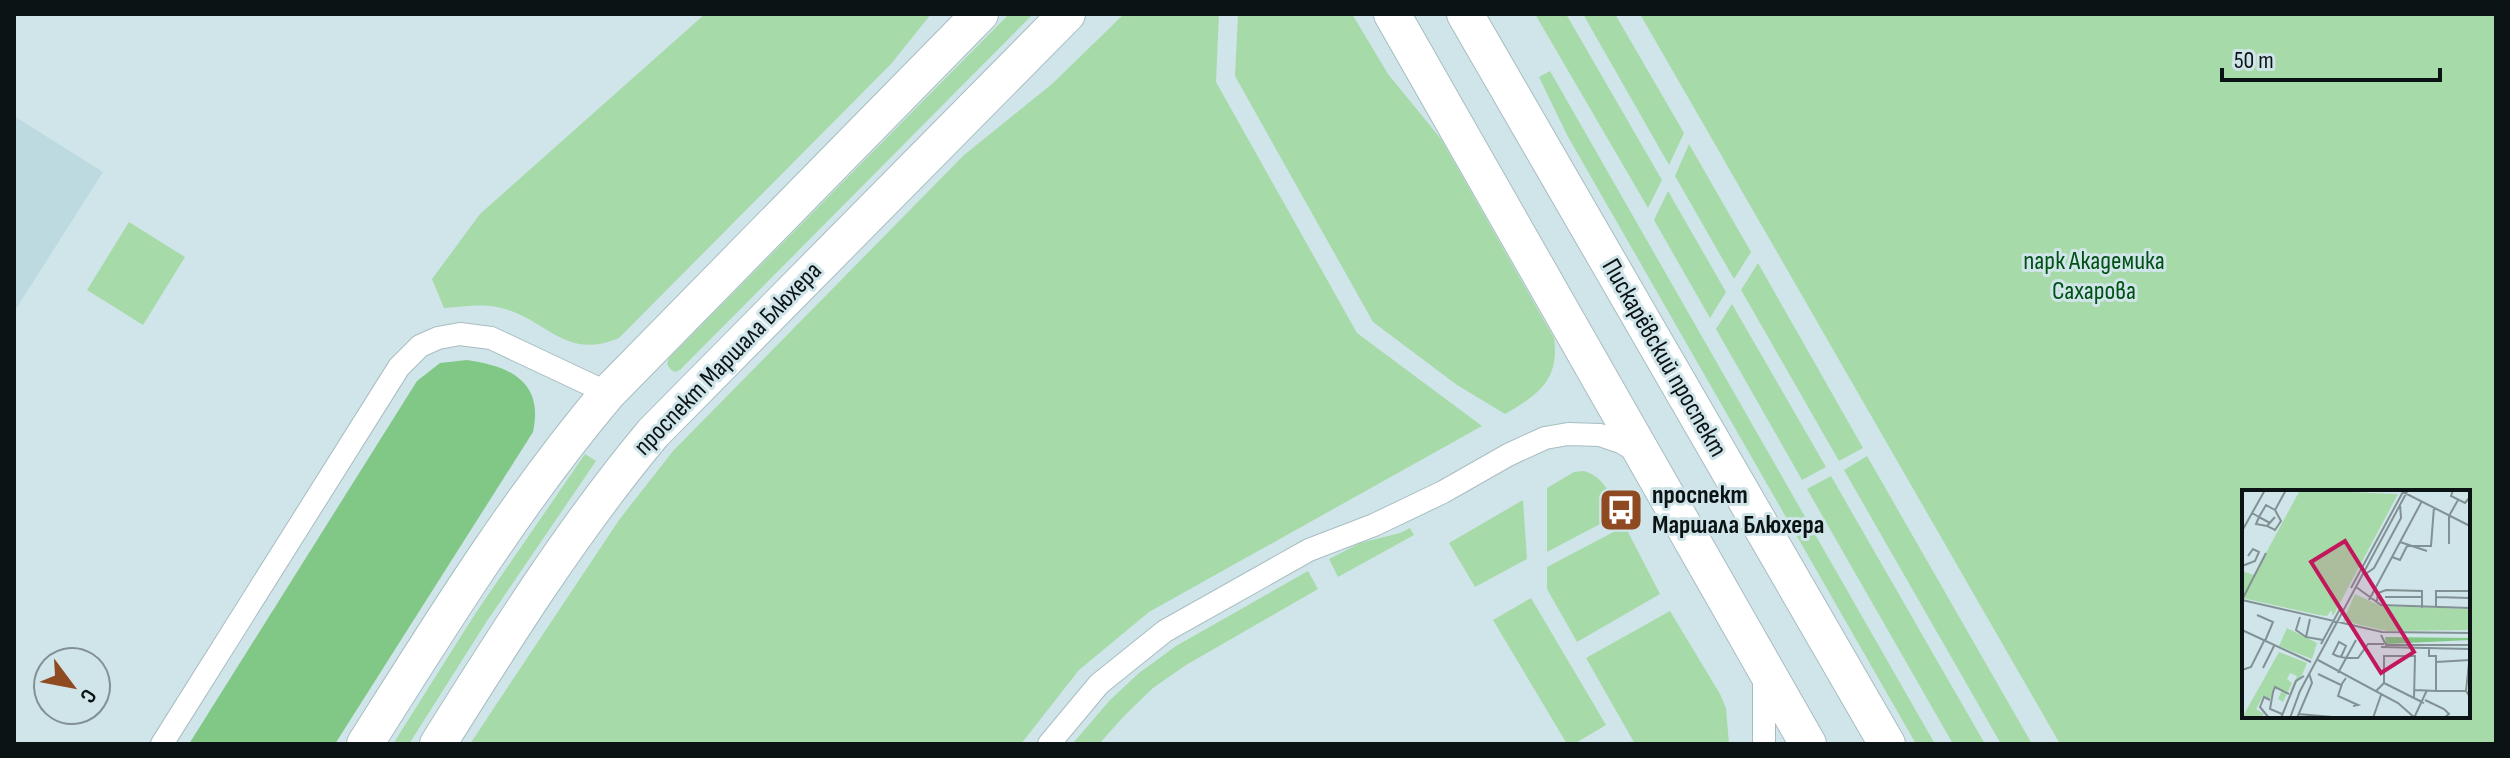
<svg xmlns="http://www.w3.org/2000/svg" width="2510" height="758" font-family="'Sofia Sans Condensed',sans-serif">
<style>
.built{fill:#bcdae0}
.green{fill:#a7daa9;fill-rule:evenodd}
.forest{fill:#81c785}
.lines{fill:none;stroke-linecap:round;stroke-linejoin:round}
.street-casing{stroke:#a8bdc1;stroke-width:24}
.primary-casing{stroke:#a8bdc1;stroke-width:38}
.street{stroke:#fff;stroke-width:22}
.primary{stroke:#fff;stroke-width:36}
.labels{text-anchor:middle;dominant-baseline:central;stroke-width:6;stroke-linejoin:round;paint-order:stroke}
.park-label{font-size:26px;fill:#005114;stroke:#d0e5e9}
.street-label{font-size:26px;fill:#0c1315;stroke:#d0e5e9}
.poi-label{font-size:26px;font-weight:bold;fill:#0c1315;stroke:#d0e5e9;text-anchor:start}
.inset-road{fill:none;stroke:#829194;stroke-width:2}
.view{fill:#c2185b;fill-opacity:0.15;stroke:#c2185b;stroke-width:4}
.inset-edge{fill:none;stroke:#0c1315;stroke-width:4}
</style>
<rect width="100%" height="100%" fill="#d0e5e9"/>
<path class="built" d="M14,116L103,172L14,312Z"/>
<path class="green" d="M705,14H931L891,64L619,338C564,361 548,319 501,308C483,303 463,307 444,308L432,279L480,214Z
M1009,14H1033L680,370L675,372L670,369L667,364L669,358Z
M1124,14H1219L1216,82L1357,333L1482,426L1149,612L1079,670L1021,744H470L619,520L673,451L964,155L1052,84Z
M1238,14H1352L1388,74L1441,139L1554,338C1560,380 1538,395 1505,414L1457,385L1373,322L1235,76Z
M1535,14H1566L1662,180L1648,208Z
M1583,14H1615L1684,133L1669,165Z
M1640,14H2496V744H2060ZM2244,492H2468V716H2244Z
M1550,71L1935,744H1916L1567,135L1539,77Z
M1689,144L1751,252L1734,279L1675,176Z
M1668,191L1726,292L1710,318L1654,220Z
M129,222L185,257L143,325L87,290Z
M1758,263L1863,448L1839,461L1741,290Z
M1732,304L1826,467L1802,480L1716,329Z
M585,454L596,461L487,621L409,744H393L475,614Z
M1867,456L2032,744H2001L1844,470Z
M1584,471C1605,477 1610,495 1619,514L1547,552V488L1574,472Z
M1831,476L1985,744H1953L1807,489Z
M1523,500L1527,559L1475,587L1449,543Z
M1410,528L1414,535L1338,577L1329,559L1360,543L1400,533Z
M1621,528L1627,530L1660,594L1577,642L1547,589V567Z
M1308,571L1318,589L1186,665L1153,688L1125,715L1099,744L1074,742L1110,700L1139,673L1176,646Z
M1531,598L1606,725L1574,744H1567L1493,620Z
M1670,611L1720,694L1726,708L1729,744H1635L1586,658Z"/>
<path class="forest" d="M467,360C509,366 544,381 533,432L335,744H189L417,381L440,363Z"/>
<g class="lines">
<g class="street-casing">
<path id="street" d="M1764,672V744
M162,744L399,367L420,346L438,338L460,334L491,338L608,393
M1049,744L1099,684L1165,631L1309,550L1374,525L1443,492L1508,455L1545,438L1568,434L1600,435L1621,442L1641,454"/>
</g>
<g class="primary-casing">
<path id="primary" d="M1392,14L1808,744
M1465,14L1887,744
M365,744C441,624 516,502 608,393L980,14
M438,744C505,637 572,530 653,433L1067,14"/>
</g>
<use href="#street" class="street"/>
<use href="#primary" class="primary"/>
</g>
<defs>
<g id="bus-square" transform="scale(2.3)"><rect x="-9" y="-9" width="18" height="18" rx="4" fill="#904a22" stroke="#d0e5e9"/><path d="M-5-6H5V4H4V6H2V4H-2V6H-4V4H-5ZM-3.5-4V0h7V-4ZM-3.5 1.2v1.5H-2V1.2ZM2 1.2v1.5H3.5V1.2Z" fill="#fff"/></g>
</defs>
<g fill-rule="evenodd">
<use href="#bus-square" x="1621" y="510"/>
</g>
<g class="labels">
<g class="park-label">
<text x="2094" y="261">парк Академика<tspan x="2094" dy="30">Сахарова</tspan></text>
</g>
<g class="street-label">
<text transform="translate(1664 358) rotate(60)">Пискарёвский проспект</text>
<text transform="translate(728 359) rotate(-46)">проспект Маршала Блюхера</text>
</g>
<g class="poi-label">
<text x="1652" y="495">проспект<tspan x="1652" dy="30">Маршала Блюхера</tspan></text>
</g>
</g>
<g transform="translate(2242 490)">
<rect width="228" height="228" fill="#d0e5e9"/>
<path d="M58,0L156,4L91,126L89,120L85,126L77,125L0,108V81L12,85ZM113,104L139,116L228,119V140L145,141L101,131ZM45,138L75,153L70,169L37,156ZM37,162L65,173L60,185L47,203L55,186L48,183L45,189L50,193L41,212L36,209L40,200L32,197L28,209L21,206L14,219L22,224L19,228H0Z" fill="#a7daa9"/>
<path d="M143,147L228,148V150L144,154Z" fill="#81c785"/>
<path class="inset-road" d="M157,0L228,36M211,0L209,6L223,13L228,7M10,23L17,27L24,15L33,20L44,0M33,27L25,36L33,40L39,31L33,20M25,36L14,34L17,27L28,33M0,41L23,0M158,52L185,61M207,54V26L216,10M165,56H189L192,17M150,67L158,70L165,56M0,76L13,71L17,62L11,59L6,66M122,85L132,78L159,28L158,14M114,97L139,115L228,118M109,98L162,0M143,107H180M194,107L228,108M0,110L24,63M0,110L140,142L228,143M127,110L180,11M135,111L136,103L144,100L180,101V118M194,118V101H228M15,125L31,132L23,151M58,127L54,140L64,147M68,129L64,147L81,150M0,140L69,172M139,145L144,155H228M79,154L99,117M139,157L228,159M99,167L104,156L97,152L91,164L95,166L104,168H116L126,154H142M76,170L156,213L173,228M194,172L228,170M21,178L32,156M0,180L9,177L22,151M96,183L114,150M76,184L99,195L104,188M142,193L182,213M100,194L96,206L116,215L111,216M173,200L194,201V166H187V157M134,201L142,193V166H173L172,208M194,201H224L228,207M224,201L227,173M183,210L202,219L207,224L202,228M40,224L28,219L31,202L33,197L47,204M56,224L102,228M27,228L18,217L22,207L28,210M39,228L54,191L62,186M48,228L58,201L166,0M55,228L70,193L67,183M131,228L139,205M172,228L185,200"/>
<path class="view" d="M103,51L172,162L139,183L69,72Z"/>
<rect width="228" height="228" class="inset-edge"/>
</g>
<rect width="2510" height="758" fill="none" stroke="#0c1315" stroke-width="32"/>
<g transform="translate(72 686) rotate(122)"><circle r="38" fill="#d0e5e9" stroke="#829194" stroke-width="2"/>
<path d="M0-6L14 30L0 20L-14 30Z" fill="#904a22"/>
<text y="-12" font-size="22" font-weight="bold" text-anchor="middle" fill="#0c1315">С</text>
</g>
<path d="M2222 68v12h218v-12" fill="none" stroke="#0c1315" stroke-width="4"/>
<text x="2234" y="68" font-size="24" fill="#0c1315" stroke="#d0e5e9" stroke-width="6" paint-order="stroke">50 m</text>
</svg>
